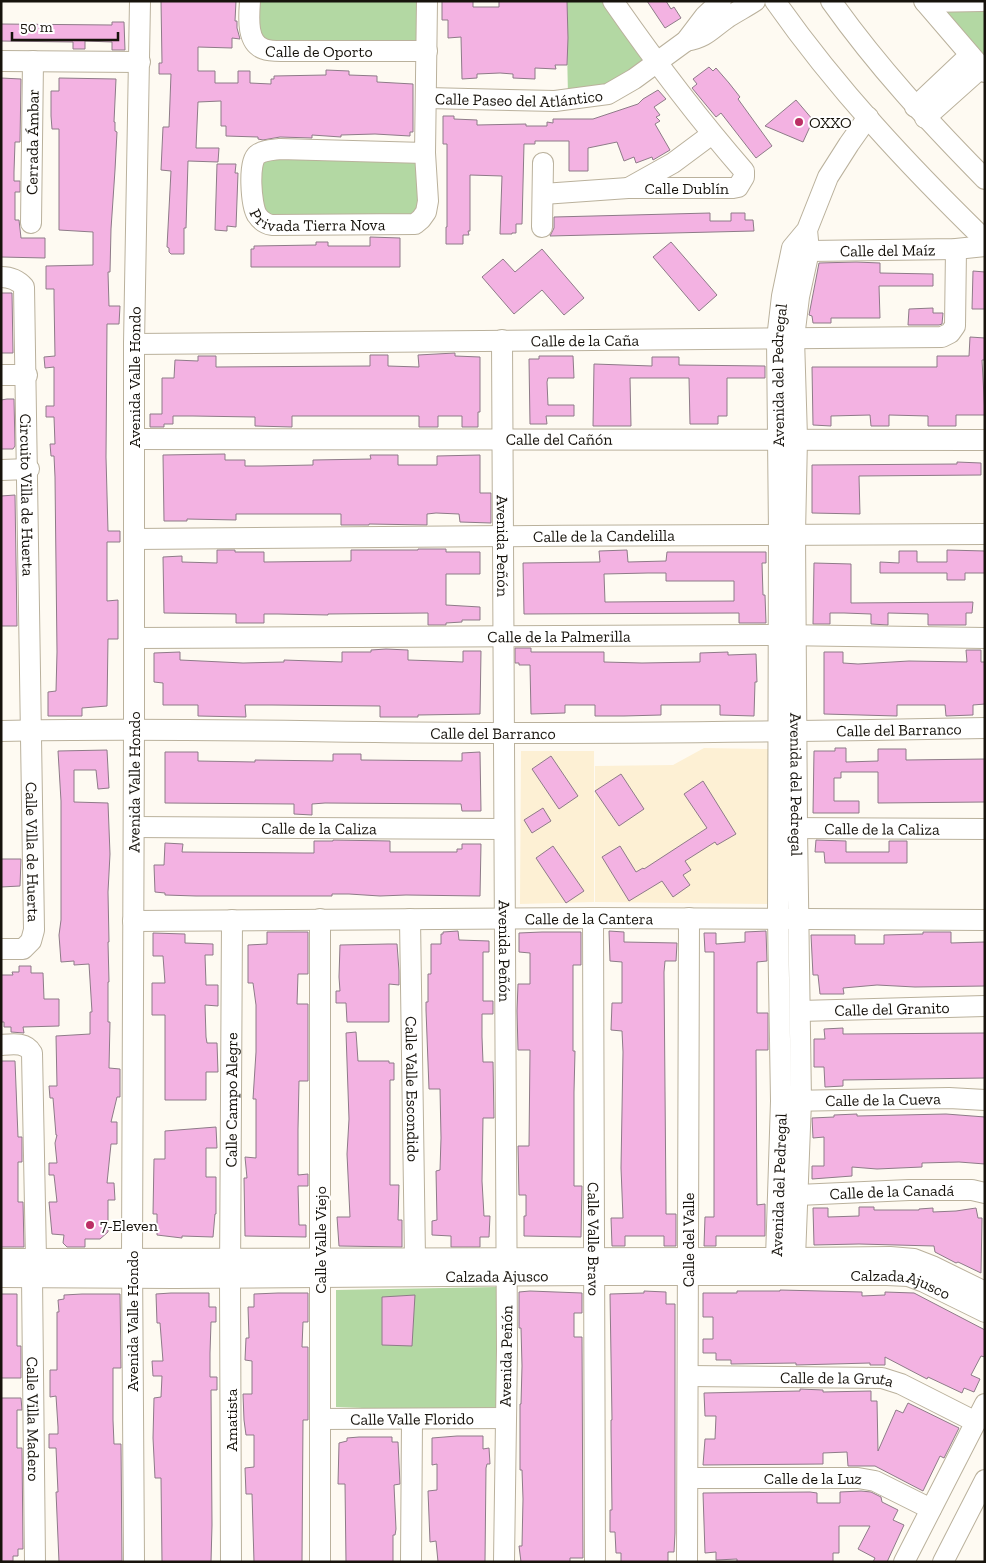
<svg xmlns="http://www.w3.org/2000/svg" width="986" height="1563" font-family="'Zilla Slab',serif">
<style>
.built{fill:#fdf0d4}
.green{fill:#b3d8a3}
.building{fill:#f3b2e2;stroke:#8e7b88;fill-rule:evenodd}
.lines{fill:none;stroke-linecap:round;stroke-linejoin:round}
.minor-casing{stroke:#bab19c;stroke-width:22}
.minor{stroke:#fff;stroke-width:20}
.poi-dot{fill:#bb2f65;stroke:#fff;stroke-width:2}
.labels{text-anchor:middle;dominant-baseline:central;stroke-width:4;stroke-linejoin:round;paint-order:stroke}
.street-label{font-size:16px;fill:#17130c;stroke:#fff}
.poi-label{font-size:16px;fill:#17130c;stroke:#fff;text-anchor:start}
</style>
<rect width="100%" height="100%" fill="#fefaf2"/>
<path class="built" d="M704,748L768,749L772,904L595,902V766L673,765Z
M521,751H594V902L520,904Z"/>
<path class="green" d="M255,1H423L422,48L262,45Z
M566,1H611L652,63L633,76L568,96Z
M985,4V65L931,5Z
M424,154L421,219L267,221L255,186L258,158Z
M496,1287L497,1413L336,1407V1290Z"/>
<path class="building" d="M161,1H236L235,21H237V28L240,39L232,38V48L198,47V71H215V83H238V71H250V83L271,84V79H274V76L326,75V70L349,71V75L377,76V82L413,84V132H410V136L375,134L341,135V137L312,135V138L280,137L263,140L258,139V137L226,136V126H221V101L198,102L196,148H219L218,162L188,161L186,228H184V254H171L169,252V248L167,247L171,171L161,170L163,127H169L171,74H159V63H162Z
M442,1H473V7H499V1H567L568,38L567,65H555L556,69L535,68V79L513,78V74L500,73L477,74V78L462,79L461,37L448,38V20H442Z
M647,1H666L671,9L674,7L681,18L665,28Z
M112,22H124L125,50H112V42L85,41V49H73V42L1,41V24L112,25Z
M709,67L713,71L716,68L729,83L740,97L738,99L772,146L756,158L721,113L716,117L692,88L697,84L693,79Z
M1,78L21,79L20,142H15L14,172V181H20V192H15V220H19L21,238H45V258L1,257Z
M59,78L116,79L114,122H115V131L117,132L115,170L111,229L110,272H108L109,306H120L119,324H107L106,457L108,531H120V542H107V601L118,600V639H108L107,706L82,708V716H48V692L56,691L57,652L55,477L54,456H51L50,444H55L54,417H46V406H54V367L45,368L44,357L55,356L54,298V289H46V266L93,265V232L59,230V129H52L51,116V91H59Z
M658,90L666,99L654,107L660,115L656,117L660,121L655,124L670,150L653,160L652,157L636,163L634,157L624,161L617,142L588,148V171H569V141H535V144H524L522,224H516V233H512V234H500L502,176L470,175V231H468L469,235H463V244H446V227H447V144H443V116H454V119L477,120V125L526,124V126H547V122L553,123V119H593L638,104L643,99Z
M796,100L813,120L803,142L765,126Z
M217,164H236L235,173H238L236,227L227,226V231L215,230Z
M710,213V221H731V213H745V220H753L754,231L550,236L554,228V217Z
M370,237L400,238V267H251V249H254V246L316,245V242H328V246H370Z
M671,242L717,295L699,311L653,257Z
M542,249L584,298L564,315L542,290L514,314L482,277L503,259L515,272Z
M856,262L880,263V273L933,274V286H879L880,318H831V323H813L812,316L809,315L819,263Z
M973,271L985,272V309H972Z
M1,293H12L13,353H1Z
M933,308V313H943L942,324L939,325H908L909,309Z
M970,337L985,338V360H982L985,415H956V426H928V416L889,415V426H871L870,415L831,416V426L813,425L812,367H937V356H969Z
M455,353V356L480,357V412H478V427H462V416H438V427H419V416H292V427L255,426V417L193,416H173V424H164V427H150V414H162V378H174L175,360L198,361V356H216V367L370,366V355H388V366L419,367L418,355Z
M539,356H573L574,378H548L547,382L548,405H574V416H546L547,424H530L529,359H539Z
M652,357H679V365L765,366V378H727V416H718V424H690L689,378H630L631,426H593L594,364L652,366Z
M7,399H14L15,446L13,449H1V400Z
M225,454V460H245V466H262L313,465V460L371,459L370,455H398V465H437V456L480,455V493H491V523L460,522L459,514L436,513L427,514V525L369,524V525H341V514H236V520L187,519V521H164L163,455Z
M957,462L981,463V475L859,476L860,514L812,513V465L957,464Z
M15,495L17,626H1V496Z
M418,549H446V552H480V574H446V605L480,607V620H462V622L446,623V625H428V613L328,614V615L278,614H264V623H236V614L164,613L163,557L182,556V562L217,563V550H235V552H264V562L351,561V550H418Z
M627,550L628,562L666,561L667,552H766V563H762L763,595H765L766,623H739V613L524,614L523,563L600,562L599,551ZM648,573H666V581H734V601L605,602L604,574Z
M947,550L985,551V573H965V580H947V573H880V562L899,563V551H917V562H947Z
M814,563L851,564V603L973,602L972,613H966V625H928V614L888,613V625L871,624V614L844,613H830V624H813Z
M515,648H531V652H604V662L642,663L700,662V653L728,652V655L756,654L757,682H755L754,716L720,715V705H661V715L624,716H595V705H565V713L531,714L530,665H519V663H515Z
M386,649L408,650V660L438,661L463,662V651H481L480,714L418,715V717H380V706L272,705H245L246,717L198,716V705H163V683L154,682V653L180,652V660L243,663L284,662V660L342,662V652H371V650Z
M966,650H981V662H985V704L973,705V715L946,716L945,705H897V716L824,714V652H843V663L858,664L909,661L967,662Z
M835,748H846V762L878,761V749H906V760L985,759V802L878,803V772H841V778H834V801H859V813H813L814,751H835Z
M107,750L109,788L98,789L96,770H74V802L108,803L110,854L108,892L109,942H108L109,982H108V1022H110L109,1068L120,1069V1097H117L111,1122H117V1144H111L107,1183H114L115,1200H108V1232L100,1239H85V1247H67L63,1243L64,1235L52,1234L49,1202H57L54,1175H49V1163H57L55,1143L57,1135H56L53,1098H50L49,1086H57L56,1036L90,1034V1012H92L89,964L74,965V961L61,962L59,935L61,920V801L58,751Z
M165,752H198V761L255,762V760L333,761V754H361V760L462,761V753L480,752L481,811H462L461,804L325,803L312,804V815L294,814V804L165,803Z
M551,756L578,796L559,809L532,769Z
M621,774L644,809L619,826L595,791Z
M703,781L736,834L717,845L715,842L685,861L691,870L683,875L690,885L673,897L662,881L629,901L602,857L620,846L636,872L643,868L644,869L707,828L684,794Z
M543,808L551,821L532,833L524,820Z
M333,840L390,841V852H457V849H462V844H481L480,896L406,895L380,896L349,894H332V896H196L165,895V893L155,892L154,865H164L165,843L183,844L182,852L305,853H314V841H333Z
M816,840L846,841V852H889V841H907V863H825L824,852H815Z
M553,846L584,891L566,903L536,858Z
M1,859H21L20,886L1,887Z
M458,931L459,940L489,941V952H483V1001H493V1014H482V1037L483,1062H493L494,1118H483L482,1181L484,1216H490L489,1237H480V1247H451V1236L432,1235V1221L437,1220L436,1171L440,1170L441,1138L440,1089H429L426,1010V1002H428V974H431V944H441V934H443V932Z
M609,931L624,932V942L677,943L676,961H665L664,972L666,1206V1214H676V1246H664V1236H625V1246H612L611,1218H623L621,1168L623,1052L622,1031L611,1030L612,1003H622V962L610,961Z
M766,931L767,961L757,962V1013H768V1050H756L757,1205L765,1204V1236H716V1246H704L705,1217H714V952H705L704,933H716V944L745,942V932Z
M267,932H308V974H298L297,1004H308V1081H299L298,1129V1175L308,1174V1186H298L299,1225H306V1237L245,1236L244,1178H247L245,1157L256,1158V1099H253L256,1052V1005L253,983H248V945L267,944Z
M542,932H581V965H573V1051H575L574,1092V1186H582L581,1237L524,1236V1216H526V1195H519L518,1146H529L530,1050H518L517,1011L518,984H530V953L519,952V933Z
M923,932H951V943L985,942V986L915,987L877,985L843,988L844,994H820L818,975H813L811,935H855V944H884V935L923,934Z
M153,933L185,934V943L213,944V955H205L206,985H218V1006L205,1005L206,1037L207,1043H217L218,1072H206V1100H165V1015H152V983H165L163,956H153Z
M388,944H397L399,971V985L389,984V1022H347L346,1003H336V991H340L339,977L340,945Z
M19,966H31V973H43L44,999H59V1026L23,1027L24,1033L11,1032V1027H4V1022H1V975H13L12,972H19Z
M843,1028V1034L985,1033V1078L843,1080V1086L825,1087L824,1067H814V1039H825L824,1029Z
M356,1032L358,1061H389V1063H394V1080H390V1185H399L398,1220H402V1247L339,1246L337,1217H350L347,1154L349,1119L346,1033Z
M1,1061H15L18,1137H22V1162H18V1202H23L24,1247H1Z
M857,1114V1116L946,1114L985,1117V1164L959,1162L922,1163V1167L877,1169L852,1167V1176L812,1179V1166H824V1137L813,1138L812,1118L834,1117V1115Z
M216,1127L217,1148H206V1177H216V1214H215L213,1237L182,1236V1238L157,1235V1214H153L154,1159H165V1131Z
M859,1207H874V1210H919V1209L933,1208V1212L956,1211L976,1208L978,1218H982L981,1273L958,1262L956,1263L935,1252L934,1246L859,1244L814,1245L813,1208H828V1217L859,1216Z
M780,1290L862,1292V1296L885,1295V1292L914,1293L985,1330V1357L981,1356L971,1375L980,1379L974,1392L964,1388L962,1393L928,1377L927,1379L885,1357V1365H870V1363L796,1365V1363L731,1364V1360H716V1353H703V1339H713V1317H703V1293H737V1291H780Z
M530,1291L582,1293V1313H574V1337H582L583,1558H570V1562H521L519,1546H522L523,1499L522,1470H520V1404H521L522,1366L521,1328H519V1292Z
M644,1291L666,1292V1304H675V1533L674,1552H668V1562H621V1553H616L615,1532H610V1510H612L611,1429V1420H612L610,1294L644,1293Z
M171,1293H209V1307H216V1322H211L210,1353V1377H217V1390H211L212,1525L211,1562H162L161,1478H155L153,1438L154,1398L161,1397L162,1376H153L152,1361H163L160,1323H157L156,1294Z
M278,1293H308V1322H303L302,1347H308V1420H303L302,1562H254L252,1494H246L245,1468L254,1467V1435H246L244,1420L243,1394H252V1361L245,1360L246,1338H249L248,1307H254V1294Z
M1,1294H17V1346H21V1378H1Z
M82,1294H120L121,1368H113V1420L114,1444H121L122,1561L59,1562L56,1492H58L56,1448H49V1434H58V1427L56,1396L50,1397V1370H57V1312H59L58,1300L64,1299V1295Z
M415,1295L412,1346L382,1345V1297Z
M800,1389L823,1390V1392L871,1391V1401H877L878,1451L896,1410L903,1413L908,1403L959,1428L944,1458L940,1456L923,1491L875,1466H848L847,1452L823,1453V1464L703,1465L705,1439H715L716,1416H705L704,1393L800,1391Z
M1,1398H21L22,1410H17V1448H22L23,1549H18V1556H13V1561H1Z
M457,1436H483V1449L489,1448L490,1464H487L486,1468L485,1562H438L436,1541L430,1542L428,1491L437,1490V1464L432,1465V1438Z
M359,1437H392V1442H398L400,1484L394,1485L396,1529L395,1535H393V1562H346L345,1484H338L339,1443L347,1441V1438Z
M861,1491L871,1492L881,1497L882,1502L898,1510L893,1520L904,1525L887,1562H873L875,1558L858,1549L870,1526H839V1553H833V1562H737V1559L716,1560V1552L705,1553L703,1493L810,1492L817,1493V1503H840V1492Z"/>
<g class="lines">
<g class="minor-casing">
<g id="minor">
<path id="s1" d="M250,1C249,16 246,43 264,49C269,51 275,51 281,51H427"/>
<path d="M775,1C836,88 909,166 985,240"/>
<path d="M831,1C878,67 928,121 985,179"/>
<path d="M924,1L985,72"/>
<path d="M925,2L982,1"/>
<path d="M686,41C707,37 710,30 727,18C736,12 746,7 755,1"/>
<path d="M1,61L140,62"/>
<path id="s2" d="M427,98L555,101L608,94L634,79L686,41L705,16L721,1"/>
<path d="M915,107L970,55"/>
<path d="M925,118L981,68"/>
<path id="s3" d="M425,153L280,149C273,150 263,150 257,155C248,162 251,205 257,215C261,221 266,224 272,225L415,224L421,219L426,212L428,201L425,153L427,1"/>
<path d="M630,187L673,163L712,134"/>
<path id="s4" d="M543,194L628,188H733L738,187L744,177V171C697,117 654,60 613,1"/>
<path id="s5" d="M31,223L33,61"/>
<path d="M542,227L543,163"/>
<path id="s6" d="M807,230L809,251L799,297L794,338L797,438L795,534L797,828L801,1101L795,1258L785,1274L776,1258L781,1101L778,918L779,534L777,339L782,296L792,248L807,230L828,177L849,144L868,117"/>
<path id="s7" d="M796,248L809,251L956,249L985,246"/>
<path id="s8" d="M1,277C11,277 18,280 24,287L34,930L31,941L23,949H1"/>
<path id="s9" d="M502,340L507,1350L504,1562"/>
<path id="s10" d="M134,344L942,337L950,333L955,326L956,249"/>
<path d="M1,375H27"/>
<path id="s11" d="M134,439C417,440 701,437 985,440"/>
<path d="M1,470L29,469"/>
<path id="s12" d="M134,539C418,538 701,533 985,534"/>
<path id="s13" d="M134,638L779,635L985,638"/>
<path id="s14" d="M1,731C169,727 337,733 505,733C665,733 825,731 985,728"/>
<path id="s15" d="M134,827L504,829"/>
<path id="s16" d="M783,828L985,829"/>
<path id="s17" d="M593,918L595,1562"/>
<path d="M320,919V1562"/>
<path id="s18" d="M410,919L415,1258"/>
<path id="s19" d="M133,921L593,918L985,920"/>
<path id="s20" d="M800,1011L985,1006"/>
<path d="M1,1045C13,1044 26,1042 32,1053L36,1259"/>
<path id="s21" d="M788,1101L949,1098L985,1100"/>
<path id="s22" d="M798,1195L909,1190H972L985,1193"/>
<path d="M1,1259L795,1258L890,1257L914,1259L932,1266L985,1292"/>
<path id="s23" d="M1,1277L174,1278L594,1275H887L908,1276L924,1282L985,1312"/>
<path id="s24" d="M32,1277L35,1562"/>
<path id="s25" d="M688,1376L882,1378L901,1384L976,1422"/>
<path id="s26" d="M320,1419L505,1418"/>
<path id="s27" d="M688,1478H858L875,1481L931,1509"/>
<path id="s28" d="M134,1562L132,1259L134,729V344L140,1"/>
<path id="s29" d="M231,1562L230,1278L232,920"/>
<path d="M411,1562L412,1419"/>
<path id="s30" d="M687,1562L689,918"/>
<path d="M904,1562L985,1404"/>
<path d="M943,1562L985,1480"/>
</g>
</g>
<use href="#minor" class="minor"/>
</g>
<g class="poi-dot">
<circle cx="799" cy="122" r="5"/>
<circle cx="90" cy="1225" r="5"/>
</g>
<g class="labels">
<g class="street-label">
<text stroke="none"><textPath href="#s1" startOffset="109">Calle de Oporto</textPath></text>
<text stroke="none"><textPath href="#s2" startOffset="92">Calle Paseo del Atlántico</textPath></text>
<text stroke="none"><textPath href="#s5" startOffset="81">Cerrada Ámbar</textPath></text>
<text stroke="none"><textPath href="#s4" startOffset="144">Calle Dublín</textPath></text>
<text stroke="none"><textPath href="#s3" startOffset="294">Privada Tierra Nova</textPath></text>
<text stroke="none"><textPath href="#s7" startOffset="92">Calle del Maíz</textPath></text>
<text stroke="none"><textPath href="#s10" startOffset="451">Calle de la Caña</textPath></text>
<text stroke="none"><textPath href="#s6" startOffset="1950">Avenida del Pedregal</textPath></text>
<text stroke="none"><textPath href="#s28" startOffset="1185">Avenida Valle Hondo</textPath></text>
<text stroke="none"><textPath href="#s11" startOffset="425">Calle del Cañón</textPath></text>
<text stroke="none"><textPath href="#s8" startOffset="234">Circuito Villa de Huerta</textPath></text>
<text stroke="none"><textPath href="#s12" startOffset="470">Calle de la Candelilla</textPath></text>
<text stroke="none"><textPath href="#s9" startOffset="206">Avenida Peñón</textPath></text>
<text stroke="none"><textPath href="#s13" startOffset="425">Calle de la Palmerilla</textPath></text>
<text stroke="none"><textPath href="#s14" startOffset="898">Calle del Barranco</textPath></text>
<text stroke="none"><textPath href="#s14" startOffset="492">Calle del Barranco</textPath></text>
<text stroke="none"><textPath href="#s28" startOffset="780">Avenida Valle Hondo</textPath></text>
<text stroke="none"><textPath href="#s6" startOffset="556">Avenida del Pedregal</textPath></text>
<text stroke="none"><textPath href="#s15" startOffset="185">Calle de la Caliza</textPath></text>
<text stroke="none"><textPath href="#s16" startOffset="99">Calle de la Caliza</textPath></text>
<text stroke="none"><textPath href="#s8" startOffset="591">Calle Villa de Huerta</textPath></text>
<text stroke="none"><textPath href="#s19" startOffset="456">Calle de la Cantera</textPath></text>
<text stroke="none"><textPath href="#s9" startOffset="611">Avenida Peñón</textPath></text>
<text stroke="none"><textPath href="#s20" startOffset="92">Calle del Granito</textPath></text>
<text stroke="none"><textPath href="#s18" startOffset="170">Calle Valle Escondido</textPath></text>
<text stroke="none"><textPath href="#s29" startOffset="462">Calle Campo Alegre</textPath></text>
<text stroke="none"><textPath href="#s21" startOffset="95">Calle de la Cueva</textPath></text>
<text stroke="none"><textPath href="#s6" startOffset="1140">Avenida del Pedregal</textPath></text>
<text stroke="none"><textPath href="#s22" startOffset="94">Calle de la Canadá</textPath></text>
<text transform="translate(320 1240) rotate(-90)">Calle Valle Viejo</text>
<text stroke="none"><textPath href="#s17" startOffset="321">Calle Valle Bravo</textPath></text>
<text stroke="none"><textPath href="#s30" startOffset="322">Calle del Valle</textPath></text>
<text stroke="none"><textPath href="#s23" startOffset="496">Calzada Ajusco</textPath></text>
<text stroke="none"><textPath href="#s23" startOffset="901">Calzada Ajusco</textPath></text>
<text transform="translate(132 1321) rotate(-90)">Avenida Valle Hondo</text>
<text transform="translate(506 1356) rotate(-89)">Avenida Peñón</text>
<text stroke="none"><textPath href="#s25" startOffset="149">Calle de la Gruta</textPath></text>
<text stroke="none"><textPath href="#s24" startOffset="142">Calle Villa Madero</textPath></text>
<text stroke="none"><textPath href="#s26" startOffset="92">Calle Valle Florido</textPath></text>
<text transform="translate(231 1420) rotate(-90)">Amatista</text>
<text stroke="none"><textPath href="#s27" startOffset="125">Calle de la Luz</textPath></text>
</g>
<g class="poi-label">
<text x="809" y="122">OXXO</text>
<text x="100" y="1225">7-Eleven</text>
</g>
</g>
<rect width="986" height="1563" fill="none" stroke="#17130c" stroke-width="5"/>
<path d="M12 32v8h106v-8" fill="none" stroke="#17130c" stroke-width="2.5"/>
<text x="20" y="32" font-size="15" fill="#17130c" stroke="#ffffff" stroke-width="4" paint-order="stroke">50 m</text>
</svg>
